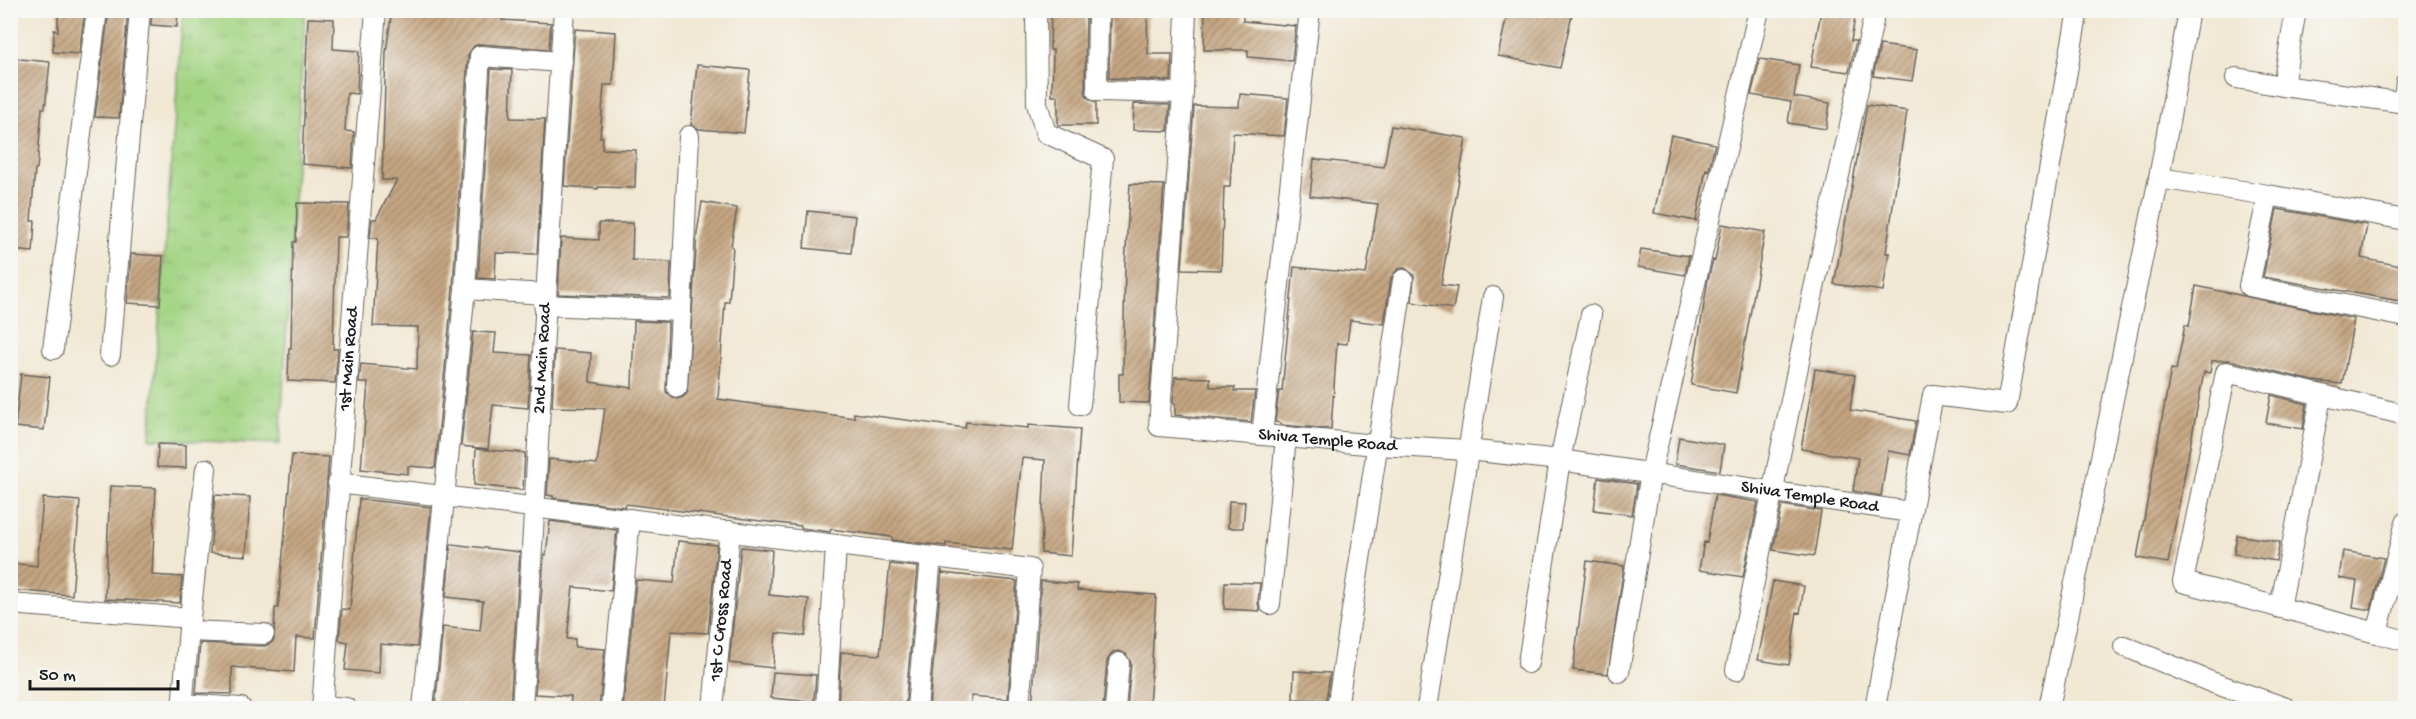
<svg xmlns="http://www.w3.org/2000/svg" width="2416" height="719" font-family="'Gochi Hand',sans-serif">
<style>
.grass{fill:url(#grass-tufts);stroke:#607850;stroke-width:1.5}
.building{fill:url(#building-hatch)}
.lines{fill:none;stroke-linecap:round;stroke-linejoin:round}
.minor-casing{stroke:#67635c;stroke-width:22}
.minor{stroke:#fff;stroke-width:20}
.labels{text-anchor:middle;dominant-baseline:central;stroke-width:4.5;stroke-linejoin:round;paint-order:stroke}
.street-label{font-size:18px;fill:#1c1c1c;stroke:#f6f6f2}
</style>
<defs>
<pattern id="grass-tufts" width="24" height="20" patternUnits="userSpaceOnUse" patternTransform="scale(1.5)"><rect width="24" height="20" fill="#a3d483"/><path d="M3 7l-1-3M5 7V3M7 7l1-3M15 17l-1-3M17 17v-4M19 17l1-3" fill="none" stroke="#8cb571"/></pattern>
<pattern id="building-hatch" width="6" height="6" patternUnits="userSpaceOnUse" patternTransform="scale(1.5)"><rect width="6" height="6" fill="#c5a682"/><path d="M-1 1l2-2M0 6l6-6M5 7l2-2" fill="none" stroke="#9f866a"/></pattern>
</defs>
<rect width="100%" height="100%" fill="#f6f6f2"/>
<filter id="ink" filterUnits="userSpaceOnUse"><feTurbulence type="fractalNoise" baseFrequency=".0167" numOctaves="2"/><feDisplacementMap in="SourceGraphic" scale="12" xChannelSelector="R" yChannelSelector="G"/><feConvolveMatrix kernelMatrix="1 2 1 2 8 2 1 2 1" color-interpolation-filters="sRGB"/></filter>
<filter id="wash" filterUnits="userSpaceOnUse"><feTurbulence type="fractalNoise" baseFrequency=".008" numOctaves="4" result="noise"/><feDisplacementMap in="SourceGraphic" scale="24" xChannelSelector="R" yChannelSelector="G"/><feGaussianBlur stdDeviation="1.35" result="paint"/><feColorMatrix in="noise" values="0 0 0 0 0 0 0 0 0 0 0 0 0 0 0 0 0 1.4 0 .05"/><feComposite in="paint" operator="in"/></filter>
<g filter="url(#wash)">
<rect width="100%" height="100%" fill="#f1e8d3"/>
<path class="grass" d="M183,11H305L280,444L150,439Z"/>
<g id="blocks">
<path class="building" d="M58,10H85L79,54L53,52L54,30L58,31Z
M109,10H128L119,118L95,117Z
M152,10L178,11L177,27L151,25Z
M392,10H503L502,20L551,23L549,49L480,44L474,46L468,55L453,288L435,468L408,466V474L361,469L368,383H359L361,364L417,369L418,327L373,326L378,238H370L372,219H376L397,180H382L386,52Z
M1051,10H1086L1085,91L1087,97L1096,103V125H1058V96H1052L1053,50H1050Z
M1110,10H1147L1148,54H1172L1171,81L1109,78Z
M1205,10H1243V21L1296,26L1292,61L1248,57V50H1204Z
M1508,10H1573L1560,68L1498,56Z
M1821,11L1855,17L1851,41H1856L1849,72L1811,67Z
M308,18L334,19L333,49L359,51L357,94L347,93L345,131L354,132L352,168L302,164Z
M575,29L616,32L613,85H604L600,137H603L602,149L636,150L635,188L598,187V189L564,186Z
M1880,45L1917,50L1912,81L1873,76Z
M10,58L50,62L45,108H42L37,169H35L31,221H35L33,252L10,250Z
M1760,59L1799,65L1794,97L1830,103L1826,129L1788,123L1791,102L1751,95Z
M697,65L750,70L744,133L699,129L691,125Z
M491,69L512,70L510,118L545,119L537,254L496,253L495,279L478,278Z
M1240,94L1288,98L1284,136L1233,133L1230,187H1224L1221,270L1182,269L1194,106L1239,107Z
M1134,104L1170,105L1168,131L1133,130Z
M1867,105L1907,111L1886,253H1889L1883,291L1834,284Z
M1391,126L1466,138L1441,285L1457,287L1453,309L1412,302L1414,275L1405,268L1398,269L1391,278L1384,324L1350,320L1347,344L1337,343L1331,429L1281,425V423L1275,422L1279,391H1282L1294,267L1366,274L1378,204L1310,196L1314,159L1384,167Z
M1671,135L1715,144L1709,170L1706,169L1696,221L1654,213Z
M1130,184L1164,185L1149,403L1119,402V374H1123L1125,266Z
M702,202L737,208L731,246L733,247L729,302H725L718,399L854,418V413L965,428L966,422L1028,428V425L1080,429L1071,556L1041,553L1045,460L1022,458L1012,550L946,543V546L892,540V537L831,529L830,532L801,528V526L626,504L625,507L553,498V496L547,495L549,459L597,464L605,408L552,407L555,350L591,353L590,382L632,388L634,321L668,322L666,392L676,399L683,397L687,393L697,233Z
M297,203L349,204L346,237H336L333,349H338L335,383L288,381L289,348H291L293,242H296Z
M2277,209L2367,225L2361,258L2406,267V302L2263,277Z
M808,211L855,216L851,253L804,248Z
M599,223H633L632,260L671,262L670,298L558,294L561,238L599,240Z
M1722,224L1765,232L1736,393L1691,385L1708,279L1713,260L1715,261Z
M1641,249L1689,256L1685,275L1638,267Z
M131,254L163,256L160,305L127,303Z
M2196,286L2354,319L2342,384L2313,381L2229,360L2212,361L2210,373L2204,372L2168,563L2137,558L2171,369L2176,370L2185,325L2189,326Z
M473,332L496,333L494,353L531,355L528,408L493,405L488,449L461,446Z
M1815,369L1855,375L1850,410L1916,421L1910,455L1888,451L1881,496L1853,491L1858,458L1801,449Z
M21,374L50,377L44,430L15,427Z
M1175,377L1210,378V387H1235L1234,391H1255L1251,422L1175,415V403H1173Z
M2271,395L2307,404L2303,429L2266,423Z
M1679,437L1724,445L1720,471L1675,464Z
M158,444L186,445V468L157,467Z
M476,449L525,453L523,490L474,485Z
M292,455L329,457L315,638L296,637L294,672L232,667V694L196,693L200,643L264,646L270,644L274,640L275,608H278Z
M1598,478L1637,484L1632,515L1594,510Z
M110,486L156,488L152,575L182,577L180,603L105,599Z
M215,495L250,497L246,556L210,553Z
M1715,495L1758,502L1743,577L1699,570L1704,542L1707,543Z
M43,498L80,501L72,595L10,590V563L37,566Z
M359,499L431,507L417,647L380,644L379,673L345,670L348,642L339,640L342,609L350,610Z
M1229,501L1245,502L1243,528H1228Z
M1782,505L1821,511L1814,556L1773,550Z
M550,521L617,530L611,591L573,587L567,639H575V647L605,649L599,708H570L571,696L535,694L544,555H546Z
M2237,535L2280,542L2276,561L2234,554Z
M678,541L717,545L708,633L671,631L664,708H623L636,580L674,583Z
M451,544L520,552L510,708H435L443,627L480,631L483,601L446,597Z
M741,547L772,550L769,595L809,599L805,636L776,633L773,668L729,663Z
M2343,551L2384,558L2371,610L2353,607L2357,581L2339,578Z
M1587,561L1624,566L1608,674L1573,670Z
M890,564L918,567L905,708H838L841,652L880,655Z
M942,570V573L1017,581L1008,699L971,696V708H929Z
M1041,581L1078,584L1077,590L1156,595L1149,708H1127L1131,663L1126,654L1119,651L1113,652L1107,661L1103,708H1032Z
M1773,581L1804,586L1800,613L1797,612L1789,665L1758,660Z
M1225,582L1260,583L1258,603L1260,611L1224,609Z
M1294,671L1330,673L1326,700L1293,699Z
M773,672L816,675L814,702L771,698Z"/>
</g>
</g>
<g filter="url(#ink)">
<use href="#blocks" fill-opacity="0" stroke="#67635c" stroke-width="1.5"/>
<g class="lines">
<g class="minor-casing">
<g id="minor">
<path d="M1036,10L1037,104L1046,133L1103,159L1080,405"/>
<path d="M1098,10L1097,91L1183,93"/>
<path id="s1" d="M1186,10L1183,93L1159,426L1377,445L1468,450L1560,460L1910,512"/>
<path d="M2236,78L2283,86L2406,103"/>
<path d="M2283,86L2296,10"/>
<path d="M2403,103L2406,82"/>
<path d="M2159,178L2268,195"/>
<path d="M2406,220L2268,195L2249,286L2406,317"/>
<path d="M465,289L480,56L561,62"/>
<path d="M544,305L681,311L689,136"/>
<path d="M53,349L97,10"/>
<path d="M110,355L140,10"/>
<path d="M677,387L681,311"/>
<path d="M1262,435L1310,10"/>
<path d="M338,483L1030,569L1019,708"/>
<path d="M2406,522L2377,633L2406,641"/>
<path d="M10,604L190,618L206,469"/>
<path d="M1270,604L1286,437"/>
<path d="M2280,608L2321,397"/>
<path d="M189,631L264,634"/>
<path d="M2377,633L2183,582L2226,372L2406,415"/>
<path d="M2124,646L2211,682L2286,708"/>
<path d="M1528,663L1560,460L1591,315"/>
<path d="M1736,670L1813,293L1873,21"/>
<path d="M1619,672L1651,472L1759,10"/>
<path d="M182,704L241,708"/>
<path d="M323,706L346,708"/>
<path d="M182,708L190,618"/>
<path id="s2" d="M322,708L376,10"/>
<path d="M423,708L465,289L544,294"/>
<path id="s3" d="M522,708C538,476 547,243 564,10"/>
<path d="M611,708L630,519"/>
<path id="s4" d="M713,708L730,531"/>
<path d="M826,708L836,546"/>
<path d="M917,708L931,557"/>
<path d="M1115,708L1119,663"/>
<path d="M1337,708L1403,280"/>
<path d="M1427,708L1493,297"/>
<path d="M1875,708L1933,395L2007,404L2078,10"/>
<path d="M2049,708L2159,178L2189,10"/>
</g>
</g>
<use href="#minor" class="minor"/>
</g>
</g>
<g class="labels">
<g class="street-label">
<text stroke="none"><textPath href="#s2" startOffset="350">1st Main Road</textPath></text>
<text stroke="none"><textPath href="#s3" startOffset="350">2nd Main Road</textPath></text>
<text stroke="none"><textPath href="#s1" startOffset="586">Shiva Temple Road</textPath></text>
<text stroke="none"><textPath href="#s1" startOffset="1072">Shiva Temple Road</textPath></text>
<text stroke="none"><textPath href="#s4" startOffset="88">1st C Cross Road</textPath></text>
</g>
</g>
<rect width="2416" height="719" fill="none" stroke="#f6f6f2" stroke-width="36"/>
<path d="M30 680v9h148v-9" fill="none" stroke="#1c1c1c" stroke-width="3"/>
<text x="39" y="680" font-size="18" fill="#1c1c1c" stroke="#f6f6f2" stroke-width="4.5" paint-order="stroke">50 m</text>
</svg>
